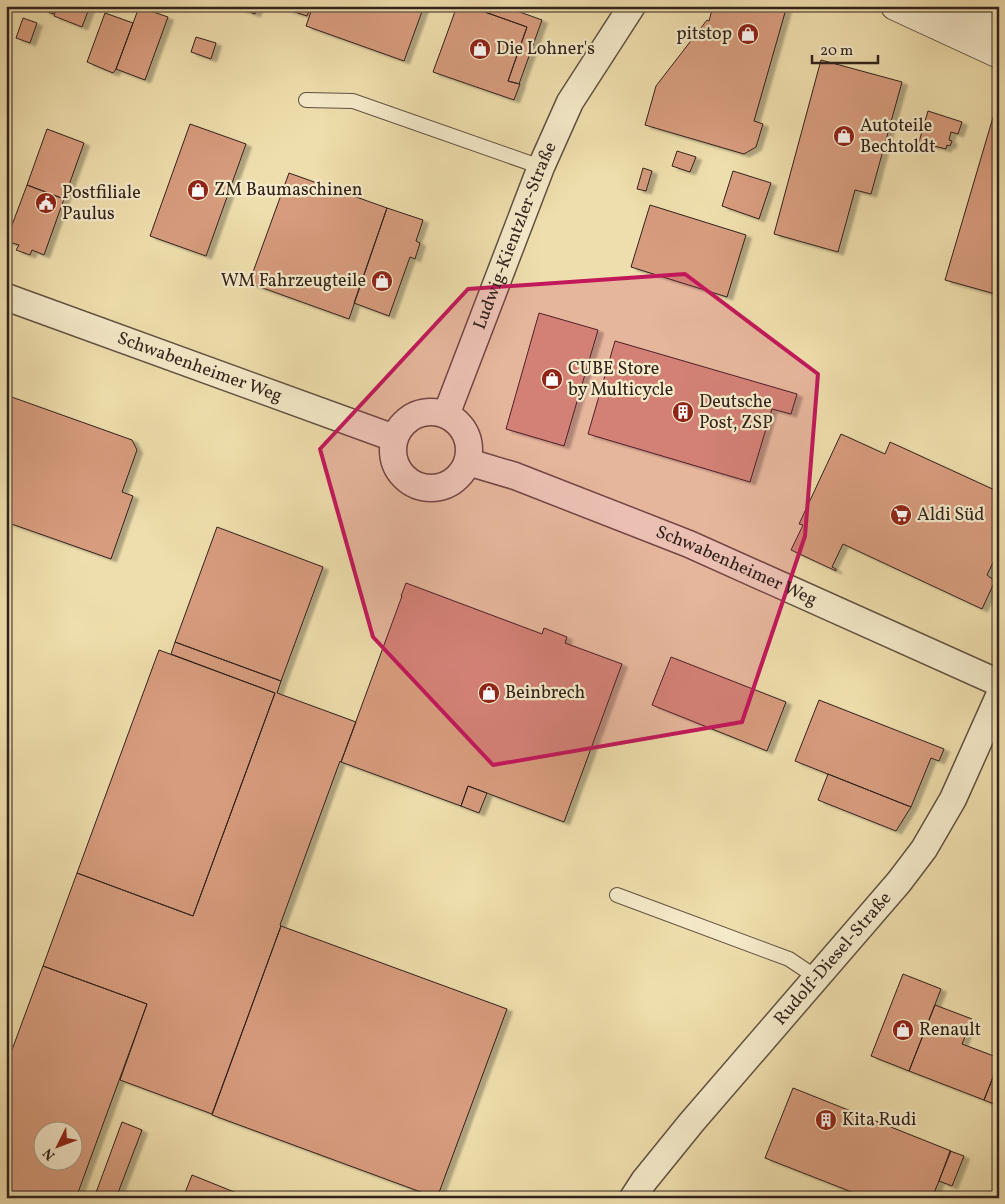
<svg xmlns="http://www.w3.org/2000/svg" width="1005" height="1204" font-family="Vollkorn,serif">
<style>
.building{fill:#d79c7e;stroke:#31221c;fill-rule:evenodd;filter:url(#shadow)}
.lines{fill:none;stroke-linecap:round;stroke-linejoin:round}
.service-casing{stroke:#605140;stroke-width:16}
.minor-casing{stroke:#605140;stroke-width:29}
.tertiary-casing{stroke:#605140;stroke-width:30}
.path{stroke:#31221c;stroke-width:3;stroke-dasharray:1 2.5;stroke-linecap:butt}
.service{stroke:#f5eaca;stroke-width:14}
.minor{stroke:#f5eaca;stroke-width:26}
.tertiary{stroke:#f5eaca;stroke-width:28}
.marked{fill:#c2185b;fill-opacity:0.2;stroke:#c2185b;stroke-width:4;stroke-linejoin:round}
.labels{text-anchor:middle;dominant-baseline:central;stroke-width:4.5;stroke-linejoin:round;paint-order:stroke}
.poi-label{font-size:18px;fill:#31221c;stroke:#f5eaca;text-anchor:start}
.street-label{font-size:18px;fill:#31221c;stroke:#f5eaca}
</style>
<defs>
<filter id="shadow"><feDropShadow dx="5.5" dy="3" stdDeviation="1" flood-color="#0004"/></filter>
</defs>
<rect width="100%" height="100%" fill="#efdead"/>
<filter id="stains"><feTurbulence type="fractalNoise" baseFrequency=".004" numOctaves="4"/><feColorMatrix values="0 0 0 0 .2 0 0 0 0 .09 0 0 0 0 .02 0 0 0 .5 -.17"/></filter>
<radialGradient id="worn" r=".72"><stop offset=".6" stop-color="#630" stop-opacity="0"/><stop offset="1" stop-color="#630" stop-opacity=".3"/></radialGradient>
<path class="building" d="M45,6H56L53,14L43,10Z
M57,6H90L82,27L54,16Z
M233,6H258L255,14Z
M287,6H311L307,16L286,9Z
M313,6H424L404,61L306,26Z
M457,6H484L482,11L527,27L508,81L520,84L514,100L433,72Z
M484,6H503L542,20L519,84L508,81L527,27L482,11Z
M713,6H777L786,9L754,121L763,124L756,147L744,154L645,125L656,86L707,20L709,21Z
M139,7L168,17L145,80L116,69Z
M105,13L133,23L116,69L113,73L87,62Z
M23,18L37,23L30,43L16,38Z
M196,37L216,43L211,59L191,52Z
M821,60L902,82L871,194L855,190L838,252L774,234Z
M999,97V295L945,280Z
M928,111L962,122L958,134L951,132L949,140L952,141L950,146L947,145L946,149L930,145L929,148L918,145Z
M190,124L246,144L206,256L150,236Z
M47,129L84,143L64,199L27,185Z
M677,151L696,157L690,172L672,166Z
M643,168L652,171L646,191L637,189Z
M733,171L771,183L759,219L722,206Z
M289,173L387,208L349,319L249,283Z
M27,185L64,199L44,255L32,250L30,255L16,250L19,245L6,241Z
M650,205L746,235L727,297L631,267Z
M387,208L423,220L416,241L420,243L415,259L410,257L389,316L354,303Z
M539,313L598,330L564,446L506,429Z
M615,341L797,394L791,414L772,409L750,482L588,434Z
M6,395L132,440L137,450L122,492L133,496L111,559L6,522Z
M841,434L885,454L890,442L999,492V496L995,505L999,507V550L987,575L995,581L982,609L843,544L832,567L836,569V571L791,550L803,525L799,524Z
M217,527L323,567L281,681L175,642Z
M406,583L542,634L544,628L567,637L565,643L622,664L564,822L468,786L461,806L341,762L402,596H401Z
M175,642L281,681L277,693L356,722L341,762L340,761L280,925L281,926L212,1114L120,1080L147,1004L43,966L77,873L193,916L275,693L171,654Z
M159,650L275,693L193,916L77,873Z
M671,657L786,702L767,751L652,705Z
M819,700L944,749L939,761L931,758L911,807L795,761Z
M828,774L911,807L896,831L818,800Z
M468,786L487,793L479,813L461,806Z
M281,926L507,1009L437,1198L212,1115Z
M43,966L147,1004L76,1198H6V1066ZM42,1132H72V1162H42Z
M903,974L941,989L909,1071L871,1056Z
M935,1005L972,1019L962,1044L999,1058V1062L984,1100L909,1071Z
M999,1062V1106L984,1100Z
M793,1088L951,1151L932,1198H867L765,1158Z
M122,1122L142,1130L116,1198H94Z
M950,1151L964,1156L952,1186L939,1181Z
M192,1175L249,1198H183Z"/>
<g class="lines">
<g class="service-casing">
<path id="service" d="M306,100L353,101L541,167
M617,895L789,959L816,977"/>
</g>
<g class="minor-casing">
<g id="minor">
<path id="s1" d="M6,297L394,438"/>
<circle cx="431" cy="450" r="38"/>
<path id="s2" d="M446,415L541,167L570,102L632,6"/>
<path id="s3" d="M468,462L515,476L689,544L999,683"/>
<path id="s4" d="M633,1198L644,1181L691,1123L899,882L924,849L953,799L999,696"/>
</g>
</g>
<g class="tertiary-casing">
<path id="tertiary" d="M895,6L999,54
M942,6L999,31"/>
</g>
<path class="path" d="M863,6L872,10"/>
<use href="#service" class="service"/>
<use href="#minor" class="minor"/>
<use href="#tertiary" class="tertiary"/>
</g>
<path class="marked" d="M685,274L818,374L805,536L742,722L493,765L373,637L320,449L468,289Z"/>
<defs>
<g id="shop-disc" transform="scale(1.125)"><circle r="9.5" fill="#8f2418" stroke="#f5eaca"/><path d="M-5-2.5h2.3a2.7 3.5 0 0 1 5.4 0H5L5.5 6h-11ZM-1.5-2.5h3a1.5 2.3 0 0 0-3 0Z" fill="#fff"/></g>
<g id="civic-disc" transform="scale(1.125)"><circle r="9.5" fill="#8f2418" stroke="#f5eaca"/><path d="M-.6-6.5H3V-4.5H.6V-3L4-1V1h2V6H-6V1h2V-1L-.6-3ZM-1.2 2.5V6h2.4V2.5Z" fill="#fff"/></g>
<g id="building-disc" transform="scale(1.125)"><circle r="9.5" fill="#8f2418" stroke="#f5eaca"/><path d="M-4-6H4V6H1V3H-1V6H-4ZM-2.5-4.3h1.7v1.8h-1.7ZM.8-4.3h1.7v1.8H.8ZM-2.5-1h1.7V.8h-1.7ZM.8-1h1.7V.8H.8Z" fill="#fff"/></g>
<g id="supermarket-disc" transform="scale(1.125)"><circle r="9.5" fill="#8f2418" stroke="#f5eaca"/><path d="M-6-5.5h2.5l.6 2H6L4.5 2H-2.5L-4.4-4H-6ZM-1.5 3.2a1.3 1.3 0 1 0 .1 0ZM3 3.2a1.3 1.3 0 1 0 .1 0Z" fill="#fff"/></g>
</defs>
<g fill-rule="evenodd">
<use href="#shop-disc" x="748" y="34"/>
<use href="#shop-disc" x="480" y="49"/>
<use href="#shop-disc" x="844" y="136"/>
<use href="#shop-disc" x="198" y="190"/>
<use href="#civic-disc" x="46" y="203"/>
<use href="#shop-disc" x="382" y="281"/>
<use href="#shop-disc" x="552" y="379"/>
<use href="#building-disc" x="683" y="412"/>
<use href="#supermarket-disc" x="901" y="515"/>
<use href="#shop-disc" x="489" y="693"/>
<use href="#shop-disc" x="903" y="1030"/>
<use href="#building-disc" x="826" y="1120"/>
</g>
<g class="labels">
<g class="poi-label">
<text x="732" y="34" text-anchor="end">pitstop</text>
<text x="496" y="49">Die Lohner's</text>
<text x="860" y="126">Autoteile<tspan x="860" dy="21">Bechtoldt</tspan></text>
<text x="214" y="190">ZM Baumaschinen</text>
<text x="62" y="193">Postfiliale<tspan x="62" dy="21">Paulus</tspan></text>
<text x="366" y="281" text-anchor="end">WM Fahrzeugteile</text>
<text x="568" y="369">CUBE Store<tspan x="568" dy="21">by Multicycle</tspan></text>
<text x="699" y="402">Deutsche<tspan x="699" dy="21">Post, ZSP</tspan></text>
<text x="917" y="515">Aldi Süd</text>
<text x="505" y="693">Beinbrech</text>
<text x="919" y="1030">Renault</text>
<text x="842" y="1120">Kita Rudi</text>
</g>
<g class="street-label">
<text stroke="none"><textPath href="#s2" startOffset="192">Ludwig-Kientzler-Straße</textPath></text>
<text stroke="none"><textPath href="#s1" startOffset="206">Schwabenheimer Weg</textPath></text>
<text stroke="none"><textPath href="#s3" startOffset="288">Schwabenheimer Weg</textPath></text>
<text stroke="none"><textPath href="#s4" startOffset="312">Rudolf-Diesel-Straße</textPath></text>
</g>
</g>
<rect width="1005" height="1204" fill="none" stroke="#efdead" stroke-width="25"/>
<rect x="8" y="8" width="990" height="1189" fill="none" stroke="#31221c" stroke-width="2.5"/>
<rect x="12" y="12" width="980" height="1179" fill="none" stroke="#31221c"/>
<g transform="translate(58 1146) rotate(228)"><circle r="24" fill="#f5eaca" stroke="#a79a84"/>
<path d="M0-4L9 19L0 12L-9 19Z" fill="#8f2418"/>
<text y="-8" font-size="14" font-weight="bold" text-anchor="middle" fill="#31221c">N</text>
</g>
<path d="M812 55v8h66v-8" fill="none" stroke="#31221c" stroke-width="2.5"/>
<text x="820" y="55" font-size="15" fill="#31221c" stroke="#f5eaca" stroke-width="4" paint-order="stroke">20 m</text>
<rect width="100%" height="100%" filter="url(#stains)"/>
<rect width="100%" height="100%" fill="url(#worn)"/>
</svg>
